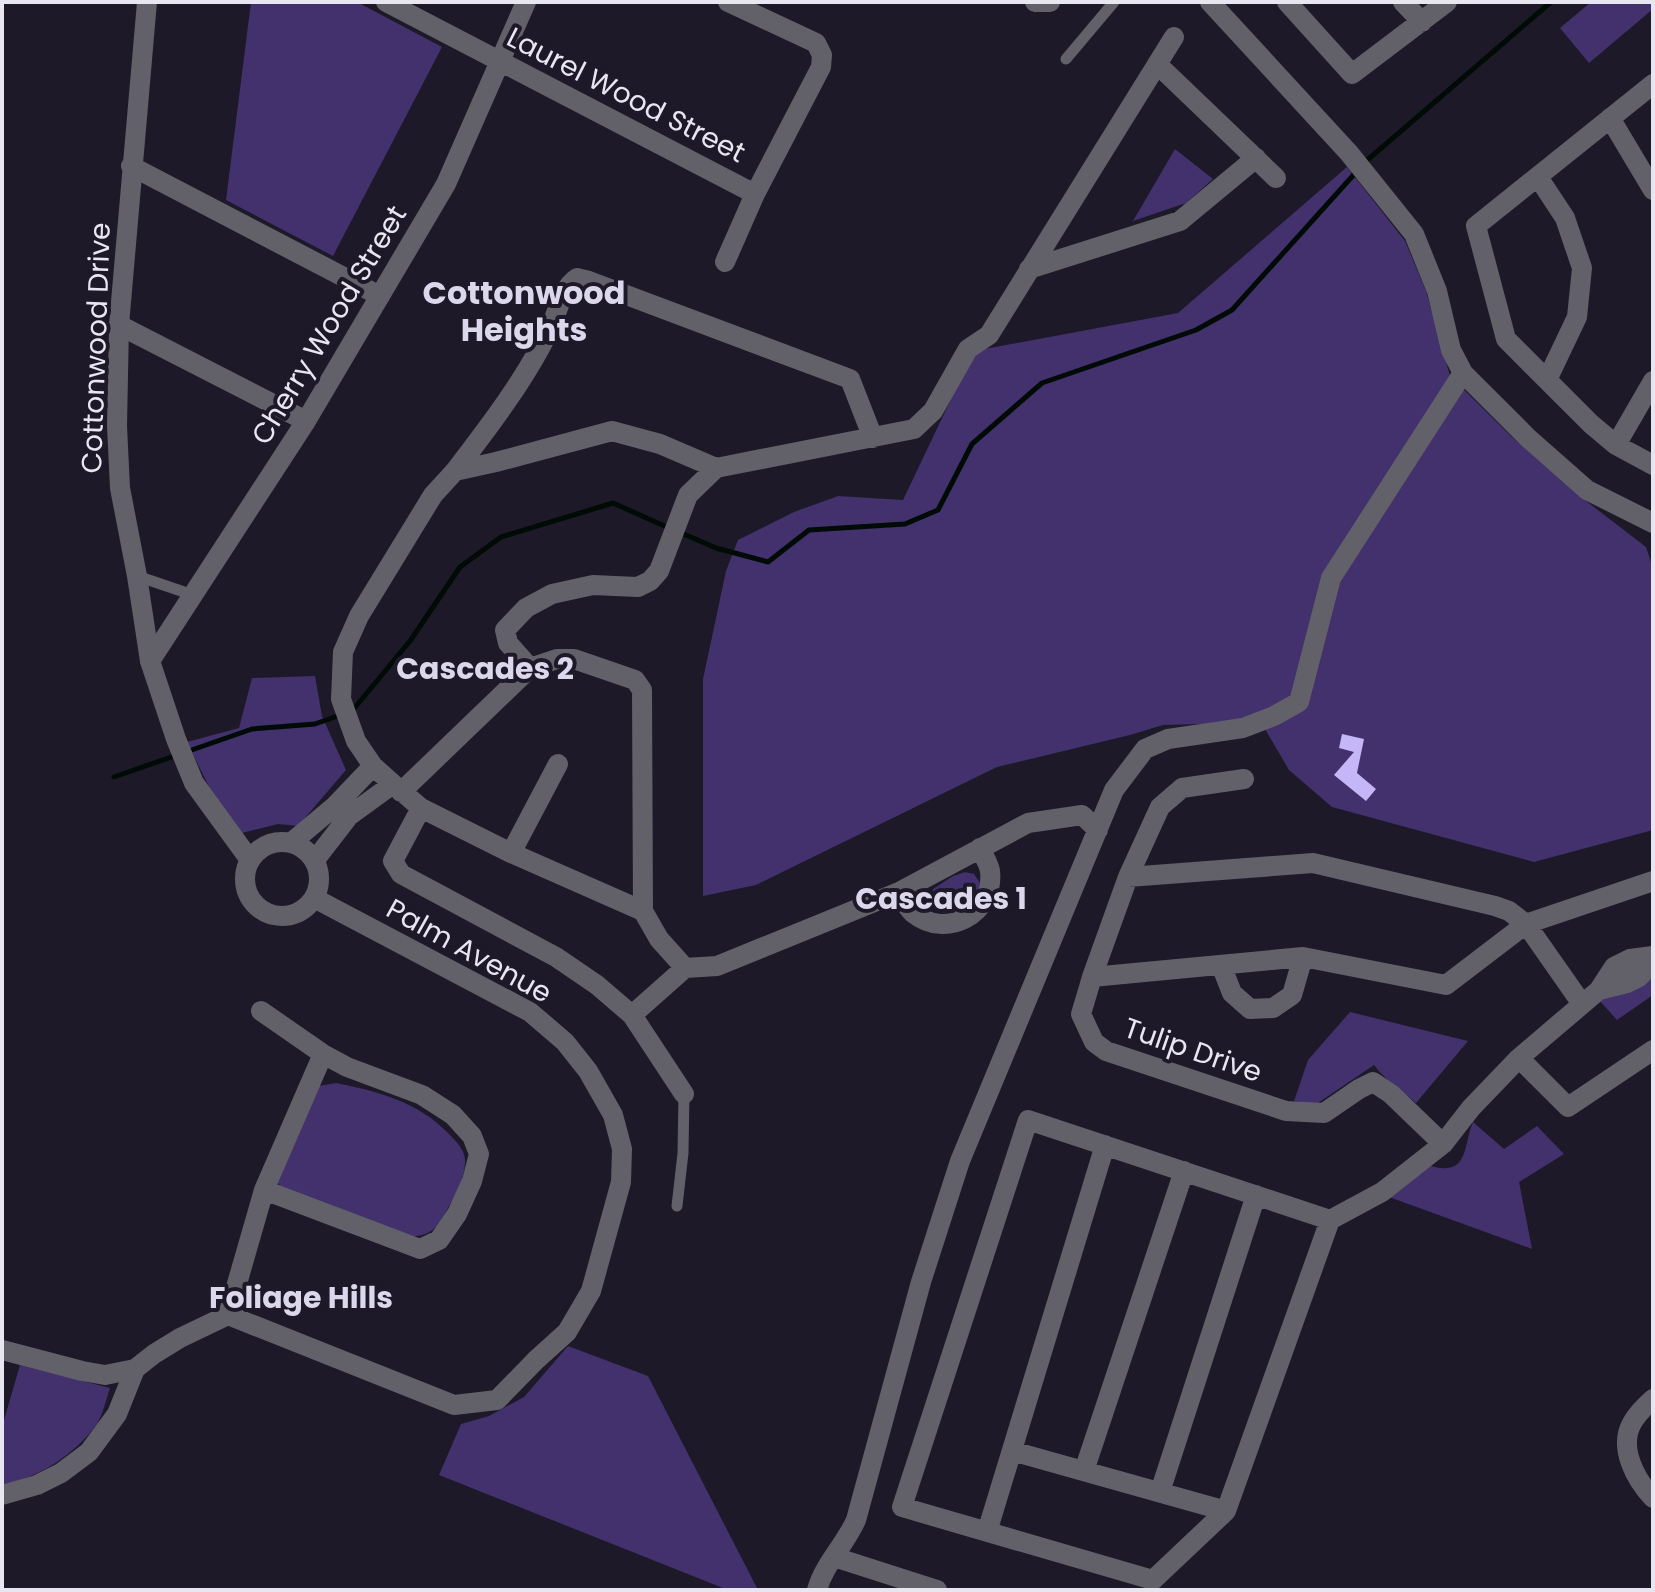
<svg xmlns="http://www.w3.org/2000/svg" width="1655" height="1592" font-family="Poppins,sans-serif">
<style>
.green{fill:#42316c}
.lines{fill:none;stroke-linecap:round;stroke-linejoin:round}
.stream{stroke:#010b06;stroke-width:5}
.building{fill:#c5b6f7}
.service{stroke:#626068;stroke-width:11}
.minor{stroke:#626068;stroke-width:20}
.tertiary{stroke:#626068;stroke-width:20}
.labels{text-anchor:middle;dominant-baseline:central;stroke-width:8;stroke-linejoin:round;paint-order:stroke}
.street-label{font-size:28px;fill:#e8e7f1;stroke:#1d1928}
.neighbourhood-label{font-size:30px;font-weight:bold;fill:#dcd8ec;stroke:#1d1928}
.quarter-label{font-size:32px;font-weight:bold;fill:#dcd8ec;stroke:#1d1928}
</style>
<rect width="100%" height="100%" fill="#1d1928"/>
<path class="green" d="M251,2H357L442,47L333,256L226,200Z
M1591,2H1652L1653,9L1589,63L1560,28Z
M1175,149L1213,179L1186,203L1133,221Z
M1347,167L1405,241L1426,291L1450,376L1512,437L1577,494L1646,547L1653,568V830L1534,862L1332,807L1289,770L1265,729L1239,723L1163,725L1130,735L997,767L756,885L703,896V679L726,571L738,540L794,512L838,496L903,500L974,351L1178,313Z
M315,676L322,716L346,770L298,826L278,824L242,833L218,805L187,742L239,728L252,678Z
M965,872L974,874L980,883L977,896L958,915L940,912L930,905L933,889L953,876Z
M1653,968V995L1617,1020L1599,1000Z
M1350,1012L1468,1041L1416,1103C1401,1090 1386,1081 1374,1065L1315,1105L1294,1101L1308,1060Z
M336,1083C377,1091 419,1102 449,1134C455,1140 465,1150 465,1160C466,1177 454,1197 446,1212C437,1227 431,1236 413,1236L283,1190L275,1179L318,1086Z
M1473,1122L1504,1149L1537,1126L1564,1154L1519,1182L1532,1249L1378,1193L1431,1166C1470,1177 1463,1144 1473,1122Z
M568,1346L648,1376L758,1590H728L439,1475L461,1424L489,1416L524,1397Z
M20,1365L110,1388C106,1400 103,1414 97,1424C75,1454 39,1478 2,1485V1427Z"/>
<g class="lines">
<path class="stream" d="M1365,162L1551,2
M679,532L716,548L768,562L809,530L905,524L938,510L972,444L1042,383L1196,330L1232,310L1358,170
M352,711L410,641L460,567L501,537L613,503L669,528
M186,752L252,729L315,724L343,714
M114,777L177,755"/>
</g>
<path class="building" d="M1342,734L1364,739L1357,773L1376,789L1366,801L1334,775L1354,752L1339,748Z"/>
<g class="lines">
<path class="service" d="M1066,59L1114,2
M137,576L193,595
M677,1206L683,1153L684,1094"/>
<path class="minor" d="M386,2L755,194
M1035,2H1050
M1210,2L1349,153L1414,234L1437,291L1451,350L1463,373L1528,438L1587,490L1653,523
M1287,2L1352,74L1447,2
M1403,2L1422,22
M1157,64L1276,178
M1653,84L1476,226L1506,339L1591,424L1616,445L1653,465
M1610,118L1653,190
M131,166L380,296
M1538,177L1565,218L1582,268L1577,317L1547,380
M725,262L755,194L821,67L822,55L816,43L728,2
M1029,269L1180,221L1256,158
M119,325L306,421
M1616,445L1653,381
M455,471C488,428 528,376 551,326C558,311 562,288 577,278L589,281L850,379L873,438
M150,661L306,421L446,184L526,2
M530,668L508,643L505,630L526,608L552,594L593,585L638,587L650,581L659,571L688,495L716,468
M1244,779L1182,788L1160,807L1128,877L1092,977L1081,1014L1094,1042L1106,1051L1286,1111L1324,1113L1359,1089L1373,1082L1391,1094L1443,1144
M401,792L530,668L557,659H574L635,680L642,690L643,911
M421,808L393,861L401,874L556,957L597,985L632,1015L684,1094
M292,842L335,806L373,766
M511,853L558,764
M315,860L349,816L393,784
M1128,877L1313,863L1495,906L1509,911L1526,924L1582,1004
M899,892C903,899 907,908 913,913C946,940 995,914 990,871C989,864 983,855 980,848
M1221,965L1232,993L1250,1009L1273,1008L1292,995L1303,957
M685,968L659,939L643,911L511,853L421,808L393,784L373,766L356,741L341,699L343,652L359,616L433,495L455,471L496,462L612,431L660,444L716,468L914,429L933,411L968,349L989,335L1174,37
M1092,977L1303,957L1446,985L1526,924L1653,881
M1599,990L1627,983L1639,977L1653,962
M261,1011L323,1054L347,1067L422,1095L453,1115L472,1136L479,1154L472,1181L457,1214L439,1240L420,1249L264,1190
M632,1015L685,968L717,966L899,892L1028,823L1082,815L1098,830
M1519,1058L1568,1107L1653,1050
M1028,1120L1330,1220L1226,1511L1153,1580L902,1507Z
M1330,1220L1382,1192L1443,1144L1471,1108L1519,1058L1599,990L1614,967L1630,959L1653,956
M228,1315L264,1190L323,1054
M1653,1399C1645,1406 1637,1414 1632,1423C1618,1448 1636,1480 1653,1498
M1012,1451L1226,1511
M1084,1471L1184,1171
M1160,1492L1256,1195
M2,1495L37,1485L61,1473L89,1452L117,1414L135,1369
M987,1532L1105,1145
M834,1557L937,1590
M817,1590C824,1564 845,1545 856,1520L921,1282L960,1161L1114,790L1145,749L1168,739L1243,728L1274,716L1299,702L1331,578L1463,373"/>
<path class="tertiary" d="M147,2L119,325L117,426L120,488L137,576L150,661L176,739L194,783L250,860
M245 879a37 37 0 1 1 74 0a37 37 0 1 1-74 0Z
M2,1350L82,1371L105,1375L135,1369L154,1354L180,1338L228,1315L454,1405L497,1400L536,1360L567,1332L591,1291L621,1182L622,1149L613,1115L588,1071L565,1042L530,1012L314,898"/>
</g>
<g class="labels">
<g class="street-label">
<text transform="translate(626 95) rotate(27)">Laurel Wood Street</text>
<text transform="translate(329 325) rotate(-59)">Cherry Wood Street</text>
<text transform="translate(96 348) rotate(-88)">Cottonwood Drive</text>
<text transform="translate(469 951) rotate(29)">Palm Avenue</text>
<text transform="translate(1193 1050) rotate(19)">Tulip Drive</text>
</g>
<g class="neighbourhood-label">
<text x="485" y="668">Cascades 2</text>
<text x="941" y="898">Cascades 1</text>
<text x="301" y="1297">Foliage Hills</text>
</g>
<g class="quarter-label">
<text x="524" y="292">Cottonwood<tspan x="524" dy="37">Heights</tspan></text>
</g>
</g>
<rect width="1655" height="1592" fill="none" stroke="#e8e7f1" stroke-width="8"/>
</svg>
